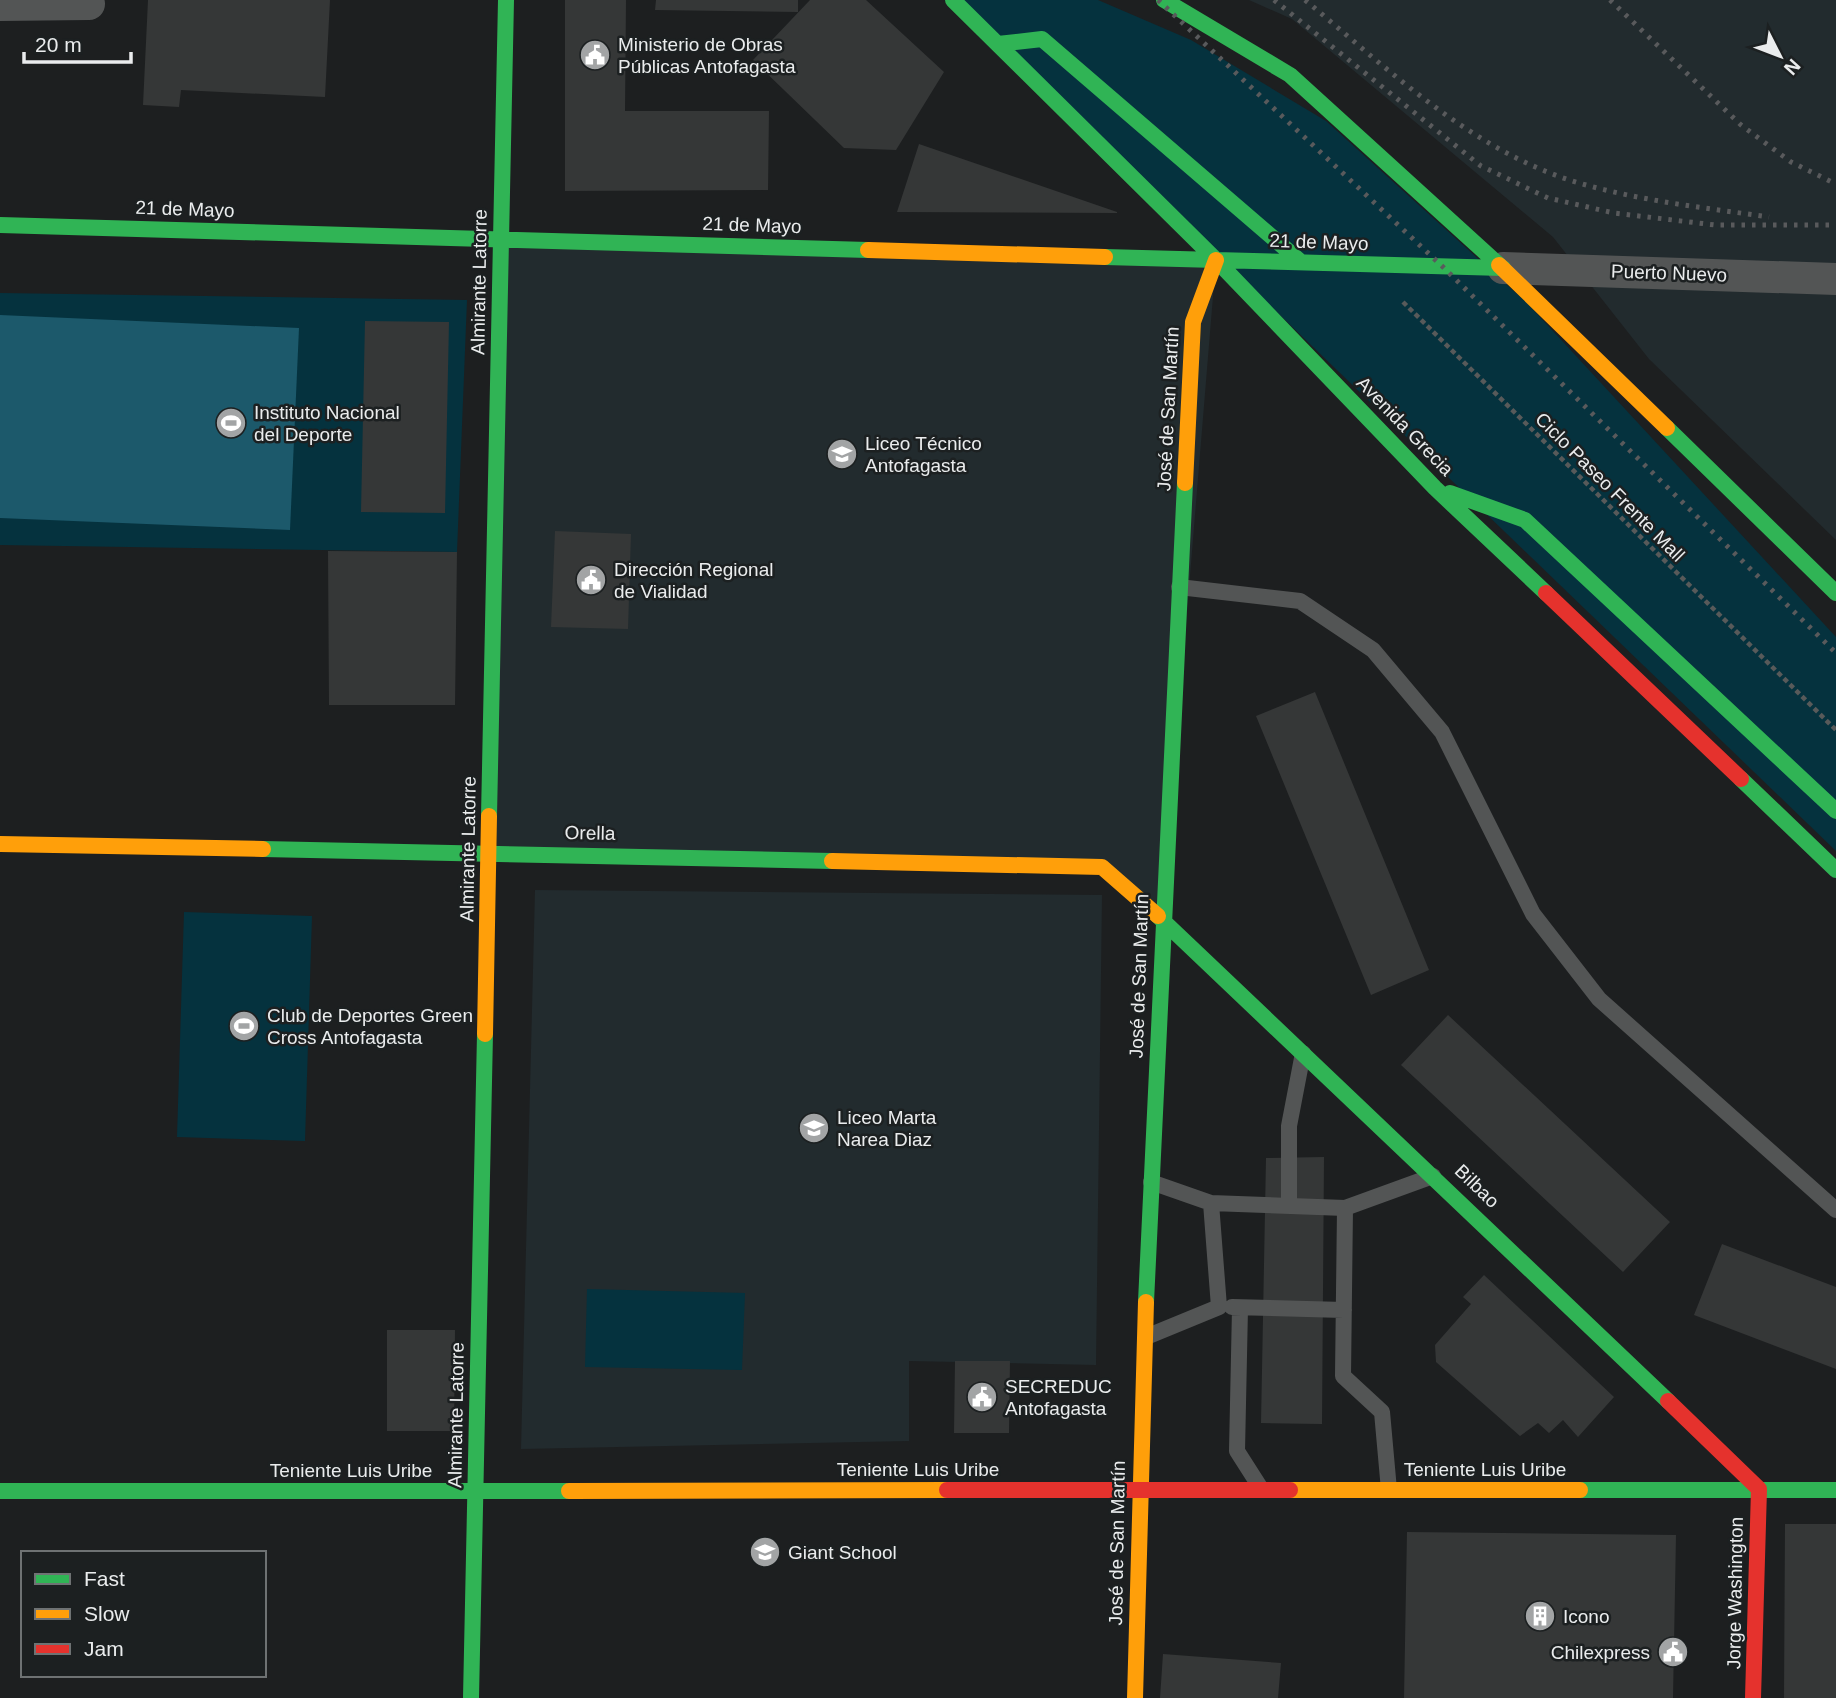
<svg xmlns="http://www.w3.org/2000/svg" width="1836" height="1698" font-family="Helvetica,sans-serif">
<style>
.built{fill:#222b2e}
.green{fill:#05323e}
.water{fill:#1c596b}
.building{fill:#353737}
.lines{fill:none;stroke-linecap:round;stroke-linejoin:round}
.path{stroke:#585a5a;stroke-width:4.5;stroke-dasharray:5 3.5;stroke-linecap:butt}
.lane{stroke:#535555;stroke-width:16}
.street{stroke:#535555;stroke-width:32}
.fast{stroke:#30b455;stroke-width:16}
.slow{stroke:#ff9f0a;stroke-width:16}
.jam{stroke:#e5322d;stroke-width:16}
.rail{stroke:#595a5c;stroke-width:5;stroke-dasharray:3.5 7;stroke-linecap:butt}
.labels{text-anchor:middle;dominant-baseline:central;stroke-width:5;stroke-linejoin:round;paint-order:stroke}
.poi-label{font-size:19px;fill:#eaeced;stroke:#1c2021;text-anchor:start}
.street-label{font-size:19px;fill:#eaeced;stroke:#1c2021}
</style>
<rect width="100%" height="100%" fill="#1d1f20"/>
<path class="built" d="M1249,0H1836V540L1649,359L1553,237L1292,19Z
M501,240L1216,260L1162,916L1102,867L488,853Z
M535,890L1102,895L1096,1365L909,1361V1441L521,1449Z"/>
<path class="green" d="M953,0H1098L1191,40L1326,121L1527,303L1836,637V851Z
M0,293L467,300L457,552L0,545Z
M184,912L312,916L305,1141L177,1137Z
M587,1289L745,1293L742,1370L585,1367Z"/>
<path class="water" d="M0,315L299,328L290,530L0,518Z"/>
<path class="building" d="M148,0H330L325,97L181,90L179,107L143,105Z
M565,0H626L625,111H769L768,190L565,191Z
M656,0H798V12L655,10Z
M810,0H866L944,72L896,150L844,148L753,60Z
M919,144L1117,212V213L897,212Z
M365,321L449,322L445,513L361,512Z
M555,531L631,534L628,629L551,627Z
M328,551L457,552L455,705H329Z
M1315,692L1429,970L1371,995L1256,716Z
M1448,1015L1670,1222L1623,1272L1401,1065Z
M1324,1157L1322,1424L1261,1423L1266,1158Z
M1722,1244L1836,1287V1369L1694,1315Z
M1484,1275L1614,1397L1578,1437L1563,1420L1549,1433L1538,1423L1520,1436L1436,1362L1435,1345L1471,1304L1463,1297Z
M387,1330H455L454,1431H387Z
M955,1361H1010L1009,1433H954Z
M1785,1524H1836V1698H1784Z
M1407,1532L1676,1535L1673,1698H1404Z
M1163,1654L1281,1663L1278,1698H1160Z"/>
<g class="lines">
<path class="path" d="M1403,302L1836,730"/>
<path class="lane" d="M1179,587L1300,601L1373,650L1442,732L1533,914L1599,999L1836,1210
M1211,1203L1345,1208
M1289,1206V1126L1303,1053
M1232,1307L1344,1310
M1240,1308L1237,1451L1260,1487
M1146,1337L1219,1307L1211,1203L1151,1182
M1389,1490L1382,1412L1343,1376L1345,1208L1433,1176"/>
<path class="street" d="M0,5L89,4
M1503,268L1836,279"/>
<path class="fast" d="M953,0L1216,260L1435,488L1546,593
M1164,0L1290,75L1499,265
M998,44L1042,39L1301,262
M0,225L868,250
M1105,257L1503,268
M1667,428L1836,593
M1450,493L1525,520L1836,811
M1741,779L1836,870
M489,816L506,0
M263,849L832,861
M1158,916L1668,1401
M1146,1302L1185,483
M1580,1490H1836
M0,1491H569
M471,1698L485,1034"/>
<path class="slow" d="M868,250L1105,257
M1499,265L1667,428
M1185,483L1193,322L1216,260
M0,844L263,849
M832,861L1102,867L1158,916
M485,1034L489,816
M1290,1490H1580
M569,1491L947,1490
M1135,1698L1146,1302"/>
<path class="jam" d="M1546,593L1741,779
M1668,1401L1759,1489L1753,1698
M947,1490H1290"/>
<path class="rail" d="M1158,0L1443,267L1836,653
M1274,0L1481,166L1548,198L1614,213L1715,225H1836
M1305,0C1388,69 1473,152 1579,183C1641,201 1706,208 1769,217
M1610,0L1741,125L1791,162L1836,184"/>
</g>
<defs>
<g id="civic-disc" transform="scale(1.575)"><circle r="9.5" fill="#a2a4a5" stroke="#1c2021"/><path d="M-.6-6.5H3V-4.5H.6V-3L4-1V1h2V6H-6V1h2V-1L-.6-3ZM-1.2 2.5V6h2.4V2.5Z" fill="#fff"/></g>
<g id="stadium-disc" transform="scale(1.575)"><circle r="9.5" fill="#a2a4a5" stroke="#1c2021"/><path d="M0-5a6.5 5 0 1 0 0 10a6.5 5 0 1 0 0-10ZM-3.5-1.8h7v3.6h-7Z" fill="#fff"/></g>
<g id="school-disc" transform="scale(1.575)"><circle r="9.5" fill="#a2a4a5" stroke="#1c2021"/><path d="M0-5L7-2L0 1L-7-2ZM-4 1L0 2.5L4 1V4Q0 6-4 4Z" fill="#fff"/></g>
<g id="building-disc" transform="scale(1.575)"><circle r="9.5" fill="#a2a4a5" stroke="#1c2021"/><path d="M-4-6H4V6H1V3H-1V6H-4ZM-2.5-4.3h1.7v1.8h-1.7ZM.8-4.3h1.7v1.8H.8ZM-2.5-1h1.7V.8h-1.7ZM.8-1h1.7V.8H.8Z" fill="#fff"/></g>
</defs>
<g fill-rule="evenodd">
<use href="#civic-disc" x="595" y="55"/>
<use href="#stadium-disc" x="231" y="423"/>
<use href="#school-disc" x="842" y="454"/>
<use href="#civic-disc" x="591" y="580"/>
<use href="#stadium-disc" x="244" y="1026"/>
<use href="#school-disc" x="814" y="1128"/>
<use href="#civic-disc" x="982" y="1397"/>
<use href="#school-disc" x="765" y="1552"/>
<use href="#building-disc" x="1540" y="1616"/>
<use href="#civic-disc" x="1673" y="1652"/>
</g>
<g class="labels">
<g class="poi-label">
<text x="618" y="44">Ministerio de Obras<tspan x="618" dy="22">Públicas Antofagasta</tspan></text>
<text x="254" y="412">Instituto Nacional<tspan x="254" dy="22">del Deporte</tspan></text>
<text x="865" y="443">Liceo Técnico<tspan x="865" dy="22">Antofagasta</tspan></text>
<text x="614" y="569">Dirección Regional<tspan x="614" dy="22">de Vialidad</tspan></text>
<text x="267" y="1015">Club de Deportes Green<tspan x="267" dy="22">Cross Antofagasta</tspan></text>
<text x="837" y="1117">Liceo Marta<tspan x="837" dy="22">Narea Diaz</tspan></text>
<text x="1005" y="1386">SECREDUC<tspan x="1005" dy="22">Antofagasta</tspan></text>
<text x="788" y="1552">Giant School</text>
<text x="1563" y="1616">Icono</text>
<text x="1650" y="1652" text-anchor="end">Chilexpress</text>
</g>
<g class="street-label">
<text transform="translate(185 209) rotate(2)">21 de Mayo</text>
<text transform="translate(752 225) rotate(2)">21 de Mayo</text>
<text transform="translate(1319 242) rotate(2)">21 de Mayo</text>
<text transform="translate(1669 273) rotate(2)">Puerto Nuevo</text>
<text transform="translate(479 282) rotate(-89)">Almirante Latorre</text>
<text transform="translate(1168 409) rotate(-87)">José de San Martín</text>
<text transform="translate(1405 426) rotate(46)">Avenida Grecia</text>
<text transform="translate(1610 487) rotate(45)">Ciclo Paseo Frente Mall</text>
<text transform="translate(590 833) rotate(1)">Orella</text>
<text transform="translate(468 849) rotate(-89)">Almirante Latorre</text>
<text transform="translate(1139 976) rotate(-88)">José de San Martín</text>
<text transform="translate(1477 1186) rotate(44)">Bilbao</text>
<text transform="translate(456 1415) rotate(-89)">Almirante Latorre</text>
<text x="918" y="1469">Teniente Luis Uribe</text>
<text x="1485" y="1469">Teniente Luis Uribe</text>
<text x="351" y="1470">Teniente Luis Uribe</text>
<text transform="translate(1117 1543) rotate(-89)">José de San Martín</text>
<text transform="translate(1735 1593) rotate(-89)">Jorge Washington</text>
</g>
</g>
<rect x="21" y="1551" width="245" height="126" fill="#1c2021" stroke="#6e7273" stroke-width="2"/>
<rect x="35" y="1574" width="35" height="10" fill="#30b455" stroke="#6e7273" stroke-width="2"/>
<text x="84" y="1586" font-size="21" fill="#eaeced">Fast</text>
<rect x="35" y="1609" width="35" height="10" fill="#ff9f0a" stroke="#6e7273" stroke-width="2"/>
<text x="84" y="1621" font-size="21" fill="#eaeced">Slow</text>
<rect x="35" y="1644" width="35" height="10" fill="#e5322d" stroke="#6e7273" stroke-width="2"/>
<text x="84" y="1656" font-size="21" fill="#eaeced">Jam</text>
<g transform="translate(1780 56) rotate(132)" stroke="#1c2021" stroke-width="5" paint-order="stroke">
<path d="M0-5L12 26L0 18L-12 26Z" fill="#eaeced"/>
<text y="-10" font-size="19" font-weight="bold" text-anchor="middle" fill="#eaeced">N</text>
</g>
<path d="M24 52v10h107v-10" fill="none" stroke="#eaeced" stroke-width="3.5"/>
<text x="35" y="52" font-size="21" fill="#eaeced" stroke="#1c2021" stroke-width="5" paint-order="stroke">20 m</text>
</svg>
